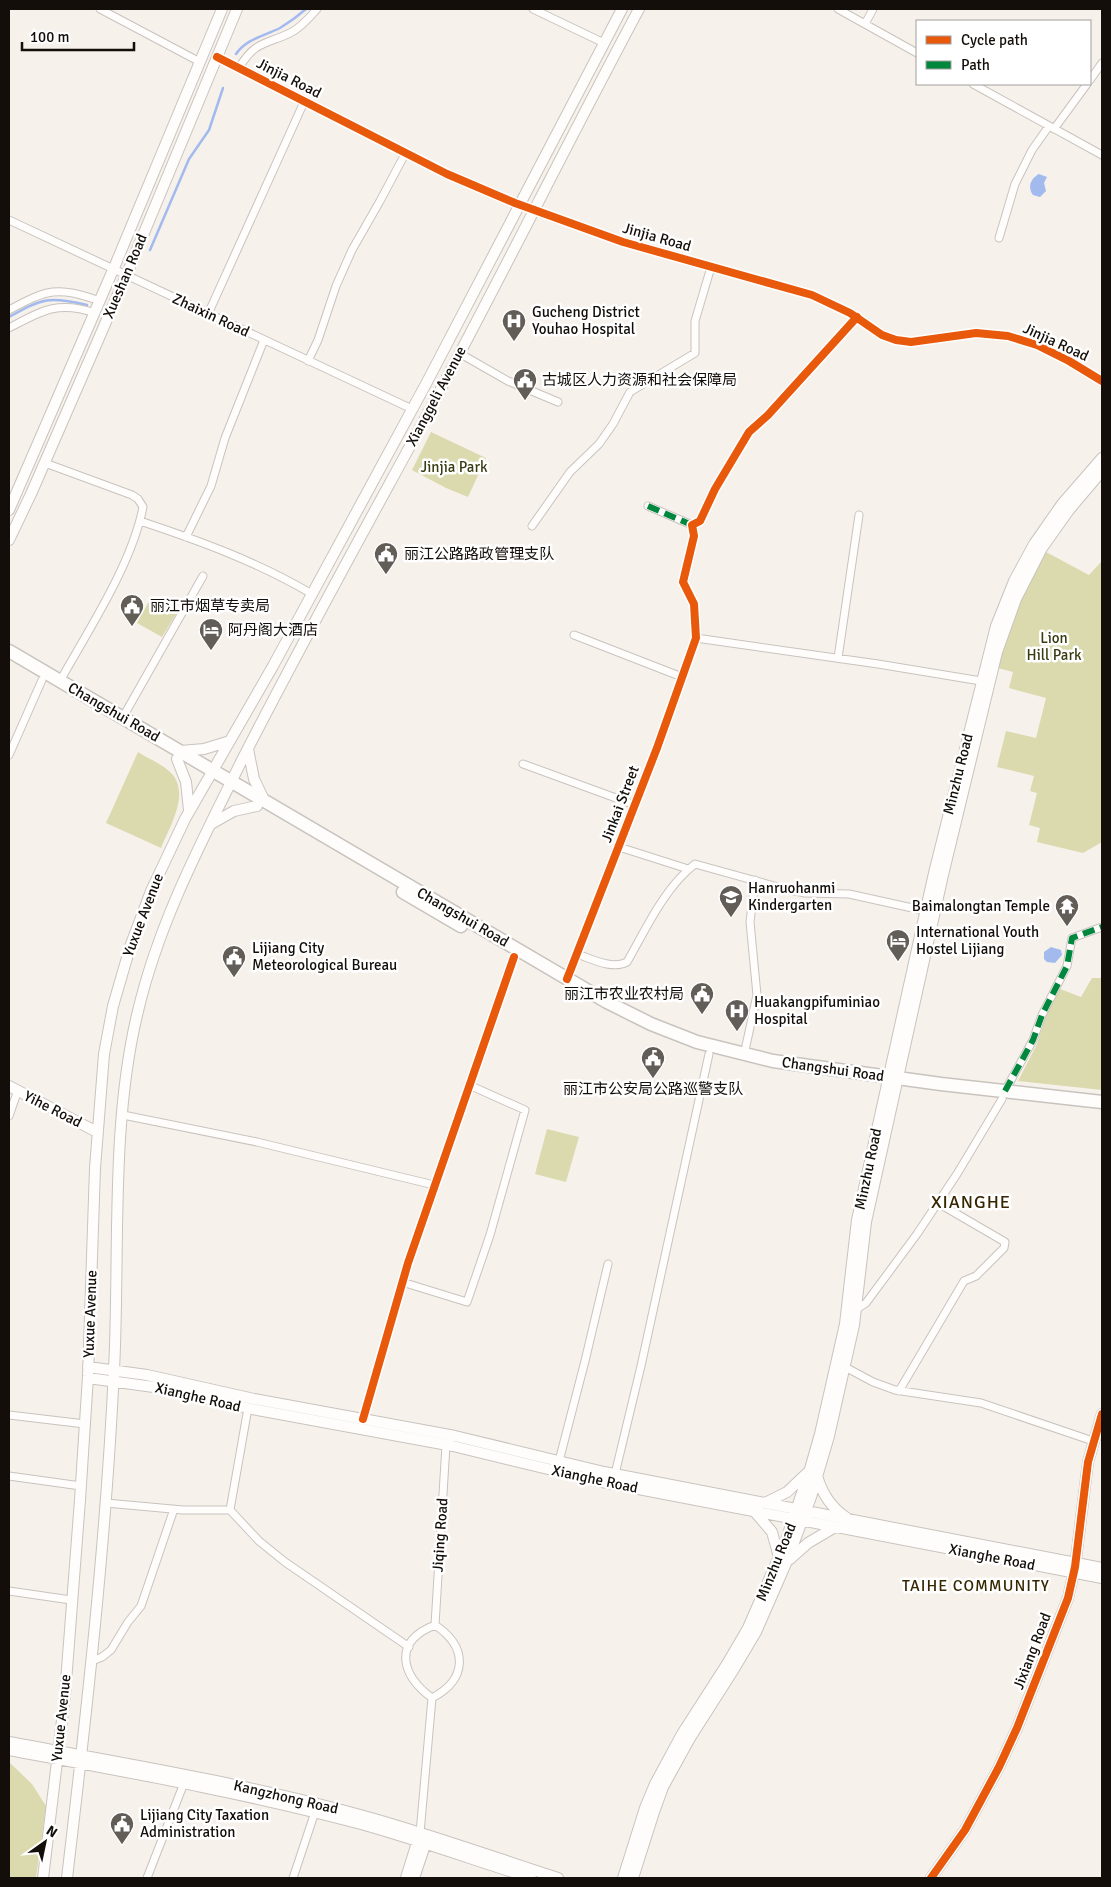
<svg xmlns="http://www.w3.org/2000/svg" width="1111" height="1887" font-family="Signika,'Noto Sans SC',sans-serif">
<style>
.green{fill:#dadaae}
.water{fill:#a3baef}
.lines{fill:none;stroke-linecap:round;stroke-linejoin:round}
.stream{stroke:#a3baef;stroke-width:2.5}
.street-casing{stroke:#c9c3be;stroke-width:9}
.secondary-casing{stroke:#c9c3be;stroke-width:12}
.highway-casing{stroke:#c9c3be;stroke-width:15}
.street{stroke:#fefdfc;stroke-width:7}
.secondary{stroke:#fefdfc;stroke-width:10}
.highway{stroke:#fefdfc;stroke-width:12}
.quiet{stroke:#00873e;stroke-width:6;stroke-dasharray:12 6;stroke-linecap:butt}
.cycleway-casing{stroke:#fff;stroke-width:11}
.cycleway{stroke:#e8590c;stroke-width:8}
.labels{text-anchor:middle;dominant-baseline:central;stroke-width:5;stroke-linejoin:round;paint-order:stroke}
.street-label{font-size:15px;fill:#130e09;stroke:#fff}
.poi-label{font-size:15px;fill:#130e09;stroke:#fff;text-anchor:start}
.park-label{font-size:15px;fill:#383a10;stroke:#fff}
.neighbourhood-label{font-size:16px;letter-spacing:1px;fill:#372700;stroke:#fff}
.quarter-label{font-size:18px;letter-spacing:1px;fill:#372700;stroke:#fff}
</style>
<rect width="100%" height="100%" fill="#f7f1eb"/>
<path class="green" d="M431,432L486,458L468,497L446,488L412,470Z
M1046,552L1089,575L1102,561V842L1083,853L1037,842L1040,828L1029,825L1037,793L1030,791L1034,776L997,767L1006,731L1036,738L1046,698L1009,688L1013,672L998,668L1015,612Z
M148,603L162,605L176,614L162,637L137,623Z
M138,752C147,758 160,763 169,771C192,791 170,826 161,848L106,823Z
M1092,978H1102V1090L1018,1081L1037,1044L1048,1009L1060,989L1081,997Z
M547,1129L579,1137L566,1182L535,1174Z
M9,1762L32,1784L46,1806L36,1878H9Z"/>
<path class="water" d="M1039,174L1047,177L1044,183L1046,191L1040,197L1033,195C1027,187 1031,178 1039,174Z
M1051,947L1061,950L1062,955L1055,963L1047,962L1044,959V952Z"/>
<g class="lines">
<path class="stream" d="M236,54C246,39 264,36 280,28C290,22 298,16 306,9
M150,250L189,159L209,130L223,88
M9,317C43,298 49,296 87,305"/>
<g class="street-casing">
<path id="street" d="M100,9L200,62
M533,9L604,43
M838,9L917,53
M865,24L873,9
M217,57L447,174L515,203L623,242L812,295L850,313L882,335L896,340L911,342L976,333L1008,336L1037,345L1069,361L1102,381
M239,68C255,41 265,45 290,33C301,28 310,17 317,9
M1090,80L1102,63
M973,84L1102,155
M1054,129L1087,84
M9,220L412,409
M999,238L1015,184L1032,150L1049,126
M9,310C48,289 57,286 100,301
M208,314L304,102
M9,328C41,311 58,300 95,313
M459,353L508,381L558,402
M308,361L318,340L336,286L352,250L380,201L405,154
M45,463L132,495L138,499L143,507C132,564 89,629 60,681
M648,506L692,525
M140,521C200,541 258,562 312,594
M532,526L570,472L599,444L613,424L630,392L695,353V321L711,267
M186,537L211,486L225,438L264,340
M574,635L682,677
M696,638L878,664L981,681
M838,658L859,515
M123,717L203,576
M9,755L42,680
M523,764L635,805
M619,847L688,869
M577,954C592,959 612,970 627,962C646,929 664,888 695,864L785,889L805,893L849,894L926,911
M567,979L657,748L696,638L694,604L683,582L694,536L692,525L700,521L715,489L749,432L768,415L857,317
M744,1055L757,995L750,922L755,880
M1005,1091L1033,1040L1042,1015L1067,966L1072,938L1102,927
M123,1115L257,1142L434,1185
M9,1116L18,1090
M402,1282L467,1302L490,1235L525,1110L469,1085
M855,1310L866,1303L917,1234L957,1174L1002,1099
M845,1367L873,1382L895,1390L981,1403L1093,1441
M899,1391L964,1281L976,1276L1004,1248L1005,1242L938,1203
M9,1415L85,1424
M363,1419L408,1263L514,957
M559,1461L585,1361L608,1264
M615,1474L641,1366L709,1054
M9,1476L81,1486
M106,1503L183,1510H230L259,1541L285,1562L409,1647
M230,1510L248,1408
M9,1591L71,1600
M435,1625L446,1445
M92,1661L102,1657L111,1650L128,1622L141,1606L174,1509
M432,1698C401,1675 392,1642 435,1625
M432,1698C468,1679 468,1647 435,1625
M420,1833L432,1698
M147,1878L184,1783
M293,1878L315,1812"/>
</g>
<g class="secondary-casing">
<path id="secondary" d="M9,510L116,263L222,9
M9,540L31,494L129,269L237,9
M248,749L254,779L264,800
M181,751L204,749L230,741
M177,759L186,782L189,810
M211,824L234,811L257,806
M9,1086L97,1132
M88,1367L147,1375L254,1399L455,1436L604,1472L1102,1568
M88,1378L161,1388L252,1409L453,1446L602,1482L1102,1578
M817,1476C822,1493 831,1508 847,1518
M765,1503L787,1492L807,1473
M755,1512L772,1532L779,1557
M790,1559L808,1543L835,1527
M9,1742C128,1764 247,1784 364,1816C429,1834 493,1857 558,1878
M9,1750C127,1772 245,1793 361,1824C418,1840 474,1860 531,1878
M43,1878L65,1695L80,1500L88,1376L95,1168L104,1054L113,1006L131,944L151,891L185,819L273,666L427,382L622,9
M67,1878C87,1709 106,1540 114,1370C120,1253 110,1125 138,1011C159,922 201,843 241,762C299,648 360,538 421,426C496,288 565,147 639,9
M406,1878L419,1836
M414,1878L427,1839
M623,1878L645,1808L655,1784L682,1734L727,1664L748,1628L785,1543L810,1469L820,1434L845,1324L857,1220L880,1116L934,873L996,626L1014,581L1034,544L1062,504L1102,458
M633,1878L654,1812L663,1787L690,1738L734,1669L756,1632L787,1561L811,1497L829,1436L854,1325L866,1222L889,1118L943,875L997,652L1016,599L1042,548L1069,510L1102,471
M931,1878L965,1830L999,1767L1017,1728L1068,1598L1075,1567L1088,1462L1102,1414"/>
</g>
<g class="highway-casing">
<path id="highway" d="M9,651L607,1002L651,1024L697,1042L773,1061L941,1084L1102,1102
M403,892L461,926"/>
</g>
<use href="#street" class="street"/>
<use href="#secondary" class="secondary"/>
<use href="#highway" class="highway"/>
<path class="quiet" d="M648,506L692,525
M1005,1091L1033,1040L1042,1015L1067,966L1072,938L1102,927"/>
<g class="cycleway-casing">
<path id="cycleway" d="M217,57L447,174L515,203L623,242L812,295L850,313L882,335L896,340L911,342L976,333L1008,336L1037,345L1069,361L1102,381
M567,979L657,748L696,638L694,604L683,582L694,536L692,525L700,521L715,489L749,432L768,415L857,317
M363,1419L408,1263L514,957
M931,1878L965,1830L999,1767L1017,1728L1068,1598L1075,1567L1088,1462L1102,1414"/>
</g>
<use href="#cycleway" class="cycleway"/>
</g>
<defs>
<g id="hospital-pin" transform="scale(1.25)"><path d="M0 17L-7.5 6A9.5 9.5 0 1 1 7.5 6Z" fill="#635d58" stroke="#fff"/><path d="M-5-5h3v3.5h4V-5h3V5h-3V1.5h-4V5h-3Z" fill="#fff"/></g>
<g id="civic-pin" transform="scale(1.25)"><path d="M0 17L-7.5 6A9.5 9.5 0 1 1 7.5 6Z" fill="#635d58" stroke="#fff"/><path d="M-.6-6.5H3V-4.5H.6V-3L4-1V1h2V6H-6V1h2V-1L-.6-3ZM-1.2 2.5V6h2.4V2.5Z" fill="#fff"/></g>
<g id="hotel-pin" transform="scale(1.25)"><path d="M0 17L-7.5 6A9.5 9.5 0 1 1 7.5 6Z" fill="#635d58" stroke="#fff"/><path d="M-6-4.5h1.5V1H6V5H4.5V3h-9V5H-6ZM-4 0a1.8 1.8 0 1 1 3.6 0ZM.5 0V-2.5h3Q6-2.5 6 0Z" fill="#fff"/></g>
<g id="school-pin" transform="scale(1.25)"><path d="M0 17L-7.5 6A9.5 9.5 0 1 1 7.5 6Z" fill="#635d58" stroke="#fff"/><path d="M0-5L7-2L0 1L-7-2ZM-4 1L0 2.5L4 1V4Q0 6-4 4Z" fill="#fff"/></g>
<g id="temple-pin" transform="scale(1.25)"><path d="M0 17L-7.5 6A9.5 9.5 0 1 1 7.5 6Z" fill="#635d58" stroke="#fff"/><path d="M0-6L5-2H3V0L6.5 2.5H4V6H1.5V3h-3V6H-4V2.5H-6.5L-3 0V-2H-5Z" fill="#fff"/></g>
</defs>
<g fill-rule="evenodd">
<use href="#hospital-pin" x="514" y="321"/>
<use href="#civic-pin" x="525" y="380"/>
<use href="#civic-pin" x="386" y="554"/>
<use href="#civic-pin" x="132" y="606"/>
<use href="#hotel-pin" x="211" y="630"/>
<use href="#school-pin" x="731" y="897"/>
<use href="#temple-pin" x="1067" y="906"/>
<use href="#hotel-pin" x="898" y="941"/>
<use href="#civic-pin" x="234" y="957"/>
<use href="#civic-pin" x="702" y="994"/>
<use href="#hospital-pin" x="737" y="1011"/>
<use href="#civic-pin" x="653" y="1058"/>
<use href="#civic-pin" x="122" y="1824"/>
</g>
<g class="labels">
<g class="street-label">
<text transform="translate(289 78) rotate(27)">Jinjia Road</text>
<text transform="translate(657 237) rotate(16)">Jinjia Road</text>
<text transform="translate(125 276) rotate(-67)">Xueshan Road</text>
<text transform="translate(211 315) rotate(25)">Zhaixin Road</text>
<text transform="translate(1056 342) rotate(25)">Jinjia Road</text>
<text transform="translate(436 396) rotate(-62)">Xianggeli Avenue</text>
<text transform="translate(114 712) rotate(30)">Changshui Road</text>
<text transform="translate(958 774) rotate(-76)">Minzhu Road</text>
<text transform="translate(620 804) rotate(-69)">Jinkai Street</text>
<text transform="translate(143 915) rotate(-69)">Yuxue Avenue</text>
<text transform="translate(463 917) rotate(30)">Changshui Road</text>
<text transform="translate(833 1069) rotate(8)">Changshui Road</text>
<text transform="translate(53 1109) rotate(27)">Yihe Road</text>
<text transform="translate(868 1169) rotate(-78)">Minzhu Road</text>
<text transform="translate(90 1314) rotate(-88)">Yuxue Avenue</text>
<text transform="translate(198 1397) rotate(13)">Xianghe Road</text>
<text transform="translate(595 1479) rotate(12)">Xianghe Road</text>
<text transform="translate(440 1535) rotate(-86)">Jiqing Road</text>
<text transform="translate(992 1557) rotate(11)">Xianghe Road</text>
<text transform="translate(776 1562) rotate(-68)">Minzhu Road</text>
<text transform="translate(1032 1651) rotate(-69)">Jixiang Road</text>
<text transform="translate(61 1718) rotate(-84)">Yuxue Avenue</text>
<text transform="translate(286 1797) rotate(13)">Kangzhong Road</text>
</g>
<g class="poi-label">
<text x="532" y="312">Gucheng District<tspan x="532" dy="17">Youhao Hospital</tspan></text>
<text x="542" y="380">古城区人力资源和社会保障局</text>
<text x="404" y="554">丽江公路路政管理支队</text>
<text x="150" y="606">丽江市烟草专卖局</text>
<text x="228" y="630">阿丹阁大酒店</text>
<text x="748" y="888">Hanruohanmi<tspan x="748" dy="17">Kindergarten</tspan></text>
<text x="1050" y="906" text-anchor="end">Baimalongtan Temple</text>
<text x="916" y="932">International Youth<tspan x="916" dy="17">Hostel Lijiang</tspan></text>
<text x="252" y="948">Lijiang City<tspan x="252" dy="17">Meteorological Bureau</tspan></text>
<text x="684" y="994" text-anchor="end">丽江市农业农村局</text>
<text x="754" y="1002">Huakangpifuminiao<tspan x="754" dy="17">Hospital</tspan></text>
<text x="653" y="1089" text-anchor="middle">丽江市公安局公路巡警支队</text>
<text x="140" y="1815">Lijiang City Taxation<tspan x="140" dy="17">Administration</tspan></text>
</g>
<g class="park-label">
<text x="454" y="467">Jinjia Park</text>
<text x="1054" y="638">Lion<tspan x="1054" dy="17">Hill Park</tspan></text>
</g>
<g class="neighbourhood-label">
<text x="976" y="1586">TAIHE COMMUNITY</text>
</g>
<g class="quarter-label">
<text x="971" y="1202">XIANGHE</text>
</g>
</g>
<rect width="1111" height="1887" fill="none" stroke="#130e09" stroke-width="20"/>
<rect x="916" y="20" width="175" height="65" fill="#ffffff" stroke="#a19f9d"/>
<rect x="926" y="36" width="25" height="8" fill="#e8590c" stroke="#a19f9d"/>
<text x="961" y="45" font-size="15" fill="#130e09">Cycle path</text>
<rect x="926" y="61" width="25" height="8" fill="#00873e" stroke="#a19f9d"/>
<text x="961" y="70" font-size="15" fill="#130e09">Path</text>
<g transform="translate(45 1842) rotate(33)" stroke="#ffffff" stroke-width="4" paint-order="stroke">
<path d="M0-4L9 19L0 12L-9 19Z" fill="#130e09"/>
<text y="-8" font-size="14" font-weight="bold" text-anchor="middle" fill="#130e09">N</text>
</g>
<path d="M22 42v8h112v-8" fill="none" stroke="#130e09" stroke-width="2.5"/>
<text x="30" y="42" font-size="15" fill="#130e09" stroke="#ffffff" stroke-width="4" paint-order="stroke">100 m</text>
</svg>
